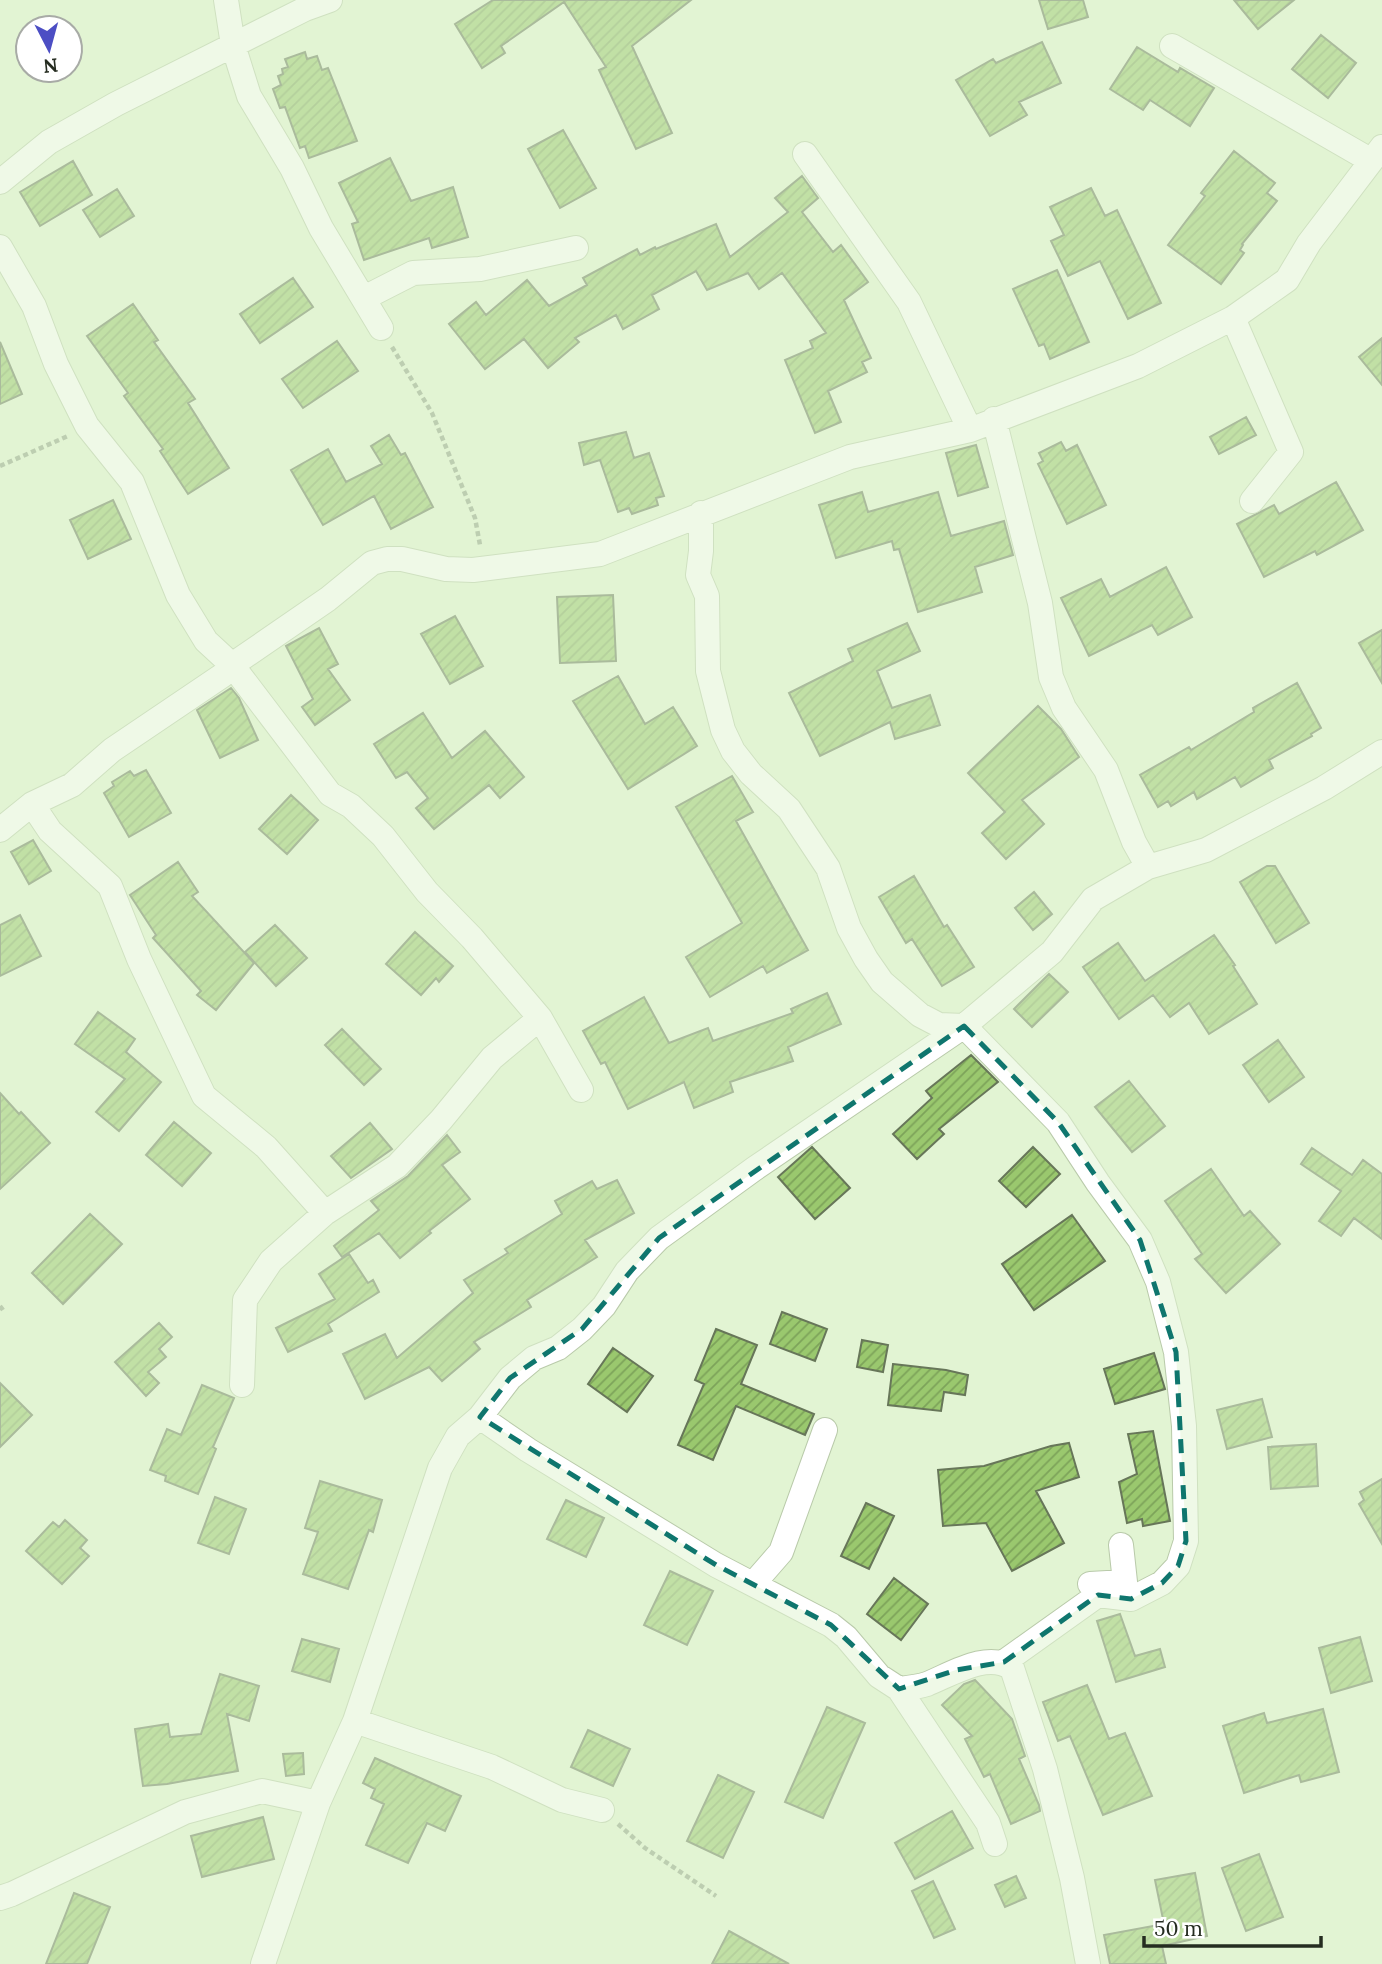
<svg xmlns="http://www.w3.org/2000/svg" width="1382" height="1964" font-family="Lora,serif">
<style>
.building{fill:url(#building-hatch);stroke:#677659;stroke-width:2}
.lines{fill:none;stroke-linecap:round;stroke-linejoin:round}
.street-casing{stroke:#b9caaa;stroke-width:26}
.path{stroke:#919f87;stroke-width:4.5;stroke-dasharray:5 3.5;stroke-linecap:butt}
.street{stroke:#fff;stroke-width:24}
.marked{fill:none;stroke:#0f766e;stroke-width:5;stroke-dasharray:14 9;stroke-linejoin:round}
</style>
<defs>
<pattern id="building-hatch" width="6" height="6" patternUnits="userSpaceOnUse" patternTransform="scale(1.75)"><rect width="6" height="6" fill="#9ac86e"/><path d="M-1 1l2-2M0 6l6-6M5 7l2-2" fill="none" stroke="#7da35a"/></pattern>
</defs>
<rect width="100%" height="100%" fill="#e2f4d3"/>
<path class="building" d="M493,0H691L632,46L672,133L636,149L599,70L606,67L564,2L501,46L505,53L482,68L455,24Z
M1039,0H1083L1088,17L1048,29Z
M1234,0H1294L1258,29Z
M1321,35L1356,63L1328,98L1292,69Z
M1042,42L1061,83L1019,102L1027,115L990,136L956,80L993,59L996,63Z
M1137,47L1178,72L1180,68L1214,88L1190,126L1150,100L1143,110L1110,89Z
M305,52L307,59L317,56L322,70L328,68L357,141L309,158L305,146L300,148L285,107L280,108L273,89L281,85L278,76L283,74L282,69L288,67L285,59Z
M563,130L596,188L560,208L528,149Z
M1234,151L1275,183L1267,193L1277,201L1242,244L1243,245L1240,250L1244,253L1221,284L1168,245L1205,196L1201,193Z
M390,158L411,201L453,187L468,237L432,248L429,238L364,260L352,224L358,222L339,183Z
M73,161L92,195L40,226L20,192Z
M802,176L818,198L802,212L833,252L841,245L868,282L844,300L871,358L862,362L867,372L828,391L841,422L815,433L785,360L813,348L810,341L826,333L782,273L759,289L748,273L707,290L696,271L652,295L659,309L623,329L616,315L575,338L579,342L548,368L524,339L485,369L449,324L476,302L486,315L527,280L549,306L587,285L583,278L637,249L640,255L655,247L656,249L716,224L730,257L788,212L775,198Z
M1091,188L1105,216L1117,210L1161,303L1128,319L1100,261L1068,276L1051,241L1064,235L1050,207Z
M117,189L134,216L100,237L83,210Z
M1057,270L1089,342L1050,359L1044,344L1039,346L1013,289Z
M293,278L313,307L260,343L240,314Z
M133,304L158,340L154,342L195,399L188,403L229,468L188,494L160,451L163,449L124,396L128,393L87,336Z
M1382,338V385L1359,357Z
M337,341L358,371L303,408L282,379Z
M0,342L22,394L0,404Z
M1246,417L1256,435L1219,454L1210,437Z
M626,432L634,458L649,453L664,496L656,498L658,505L632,514L629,508L618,512L600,460L584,465L579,443Z
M389,435L401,455L405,453L433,507L391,529L374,496L323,525L291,470L328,449L346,482L382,464L371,446Z
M1061,442L1066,451L1077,445L1106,505L1067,524L1038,464L1043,461L1039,453Z
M976,445L988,487L958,496L946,453Z
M1336,482L1363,530L1317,555L1315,551L1264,577L1237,524L1274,505L1279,514Z
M862,492L868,512L938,492L951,536L1004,521L1013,555L975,567L982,592L918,612L899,549L894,550L892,541L836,558L819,505Z
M113,500L131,539L88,559L70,520Z
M1166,567L1192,617L1158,635L1152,625L1089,656L1061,598L1101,579L1110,597Z
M613,595L616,661L560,663L557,597Z
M455,616L483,666L450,684L421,634Z
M907,623L920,651L877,671L892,708L930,695L940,725L895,739L890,722L820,756L789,693L853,661L848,649Z
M319,628L338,664L328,669L350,700L315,725L302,707L313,699L286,646Z
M1382,630V683L1359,643Z
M618,676L645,724L673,707L697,746L628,789L573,701Z
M1297,683L1321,728L1311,734L1312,736L1269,760L1273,768L1241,787L1235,777L1197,799L1194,792L1171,806L1168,801L1158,807L1140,775L1189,747L1191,750L1254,712L1253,708Z
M231,688L239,698L258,740L220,758L197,710Z
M1038,706L1061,729L1079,757L1022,800L1044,824L1006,859L982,833L1005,812L968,773Z
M423,713L452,758L485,731L524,777L500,798L489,785L434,829L416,808L428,798L407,772L396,778L374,744Z
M146,770L171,813L129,837L104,793L114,786L112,782L130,771L134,776Z
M732,776L753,812L736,821L808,950L767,973L763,966L710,997L686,957L742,923L676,807Z
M291,795L318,820L287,854L259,829Z
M33,840L51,871L29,884L11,852Z
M178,862L198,892L192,896L254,963L216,1010L197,995L201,991L153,938L156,935L130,895Z
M1267,866H1275L1309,923L1276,943L1240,882Z
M914,876L944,927L947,925L974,967L942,986L912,939L906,943L879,897Z
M1034,892L1052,914L1033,930L1015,908Z
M20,915L41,956L0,976V925Z
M275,925L307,958L276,986L245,952Z
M415,932L453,966L439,982L436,978L421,995L386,964Z
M1214,935L1235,965L1233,966L1257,1004L1209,1034L1189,1003L1170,1017L1153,995L1119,1019L1083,967L1118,943L1145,981Z
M1049,974L1068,992L1032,1027L1014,1009Z
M827,993L841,1024L788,1047L793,1061L730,1082L733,1092L694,1108L684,1082L628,1109L605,1062L601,1064L583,1031L644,997L669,1043L708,1028L713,1041L793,1013L791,1009Z
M98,1012L135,1039L126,1052L161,1082L119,1131L96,1112L125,1079L75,1044Z
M342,1029L381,1069L364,1085L325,1045Z
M1278,1040L1304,1077L1269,1102L1243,1065Z
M971,1055L998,1082L939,1129L944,1134L917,1159L893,1134L932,1098L926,1091Z
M1129,1081L1165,1126L1132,1152L1095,1107Z
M0,1093L19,1114L21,1112L50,1143L0,1189Z
M174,1122L211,1153L182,1186L146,1155Z
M370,1123L392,1149L351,1178L331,1156Z
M447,1135L460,1152L442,1165L470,1199L429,1231L431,1233L400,1258L379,1233L342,1257L334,1246L379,1210L371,1201L408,1176Z
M812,1147L850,1188L815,1219L778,1177Z
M1033,1147L1060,1174L1026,1207L999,1181Z
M1312,1148L1352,1175L1363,1160L1382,1174V1239L1354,1218L1341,1236L1319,1221L1341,1191L1301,1164Z
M1211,1169L1244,1216L1250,1211L1280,1244L1226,1293L1195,1259L1202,1254L1165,1201Z
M617,1180L634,1213L585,1240L597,1257L527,1300L531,1307L474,1342L480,1349L442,1381L429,1367L365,1399L343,1354L385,1334L397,1358L473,1293L464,1280L508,1253L505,1249L562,1214L555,1201L592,1181L597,1189Z
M90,1214L122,1244L63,1304L32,1273Z
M1072,1215L1105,1261L1034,1310L1002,1264Z
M349,1254L368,1283L373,1280L379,1292L328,1324L332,1331L288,1352L276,1328L335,1299L319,1274Z
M782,1312L827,1329L815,1361L770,1344Z
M159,1323L172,1337L159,1349L166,1357L148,1372L159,1383L146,1396L115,1362Z
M716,1329L757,1345L741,1384L814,1414L805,1435L736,1406L713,1460L678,1445L704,1384L695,1380Z
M862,1340L888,1345L883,1372L857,1367Z
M613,1348L653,1376L627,1412L588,1384Z
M1154,1353L1165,1389L1115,1404L1104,1369Z
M893,1364L946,1370L968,1375L965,1395L944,1392L941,1411L888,1405Z
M0,1383L32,1415L0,1447Z
M202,1385L234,1398L213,1447L216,1449L198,1494L165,1481L166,1476L150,1470L167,1429L181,1435Z
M1262,1399L1272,1437L1227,1449L1217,1410Z
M1153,1431L1170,1521L1143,1526L1142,1519L1127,1523L1119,1482L1137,1474L1128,1434Z
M1069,1443L1079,1477L1036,1491L1064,1543L1012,1571L986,1523L943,1526L938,1470L984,1466L1051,1446Z
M1316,1444L1318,1486L1271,1489L1268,1447Z
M1382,1479V1544L1359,1504L1364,1500L1360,1492Z
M320,1481L382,1500L373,1532L369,1530L348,1589L303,1574L318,1532L305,1528Z
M215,1497L246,1509L229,1554L198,1543Z
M566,1500L604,1518L586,1557L547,1539Z
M866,1503L894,1516L869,1569L841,1556Z
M65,1520L87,1540L80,1548L89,1556L62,1584L26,1551L53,1522L59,1527Z
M670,1571L713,1591L687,1645L644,1625Z
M894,1578L928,1604L901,1640L867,1614Z
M1120,1614L1135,1656L1160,1649L1165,1667L1116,1682L1097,1621Z
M1360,1637L1372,1681L1331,1693L1319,1648Z
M302,1639L339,1649L330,1682L292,1671Z
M220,1674L259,1686L249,1721L227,1714L238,1771L167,1784L143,1786L135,1729L168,1724L170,1737L201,1734Z
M975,1680L1012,1719L1025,1756L1019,1759L1039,1805L1040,1811L1011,1824L990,1774L984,1777L965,1739L972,1736L942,1705L964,1684Z
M1087,1685L1109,1739L1125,1733L1152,1796L1103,1815L1070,1736L1058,1741L1043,1702Z
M827,1707L865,1723L823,1818L785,1802Z
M1323,1709L1339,1772L1301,1782L1299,1775L1244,1793L1223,1726L1264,1713L1267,1723Z
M588,1730L630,1749L613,1786L571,1767Z
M303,1753L304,1774L286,1776L283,1754Z
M375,1758L461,1796L445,1831L427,1823L408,1863L366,1845L384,1804L371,1798L375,1789L363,1783Z
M718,1775L754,1792L723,1858L687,1841Z
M952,1811L973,1848L915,1879L895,1843Z
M263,1817L274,1859L202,1877L191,1836Z
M1259,1854L1283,1917L1246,1931L1222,1868Z
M1195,1873L1207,1936L1162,1946L1166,1964H1110L1104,1935L1164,1924L1155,1880Z
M1016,1876L1026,1898L1005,1907L995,1885Z
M933,1881L955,1929L934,1938L912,1891Z
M74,1893L110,1907L87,1964H46Z
M729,1931L789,1964H712Z"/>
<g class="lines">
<g class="street-casing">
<path id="street" d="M226,0L233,45L249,96L292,168L321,228L381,328
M1172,46L1370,160
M805,154L909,302L970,430
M0,182L49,142L116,104L305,9L330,0
M0,247L34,306L56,364L87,426L132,482L178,595L206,641L232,665L330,794L351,806L383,836L427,892L472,938L540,1018L581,1090
M364,298L413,273L480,269L576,248
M1233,318L1291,452L1252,501
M994,419L1040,603L1051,677L1064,708L1106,770L1134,842L1148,867
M701,513V551L698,575L707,596L708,671L723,730L733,751L751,774L789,809L828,868L849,928L866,959L882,982L920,1015L939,1025L964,1026L1058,1122L1098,1183L1140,1240L1158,1282L1176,1352L1184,1426L1186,1541L1178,1566L1162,1583L1131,1599L1098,1595L1090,1584L1125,1582L1121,1545
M32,804L50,831L110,886L139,959L204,1096L266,1147L325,1213
M0,830L32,804L72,785L112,750L223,675L232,665L328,599L372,563L387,559H402L446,569L473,570L600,554L850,457L970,430L1138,366L1233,318L1287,280L1309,243L1382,147
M242,1385L245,1300L271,1261L325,1213L397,1166L441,1120L492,1058L540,1018
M480,1417L528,1450L716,1565L831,1625L846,1637L879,1676L899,1689C908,1688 918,1687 927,1684C952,1674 987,1651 1012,1668L1045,1769L1072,1878L1088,1964
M754,1583L781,1552L825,1430
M1004,1662L1098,1595
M899,1689L988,1823L995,1844
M355,1721L492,1767L562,1800L602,1810
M0,1898L12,1894L185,1812L262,1791L318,1803
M263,1964L318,1803L355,1721L440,1468L458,1436L480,1417L510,1378L534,1358L558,1348L582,1329L604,1306L627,1271L659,1238L754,1169L964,1026L1052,952L1093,899L1148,867L1206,850L1324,788L1382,752"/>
</g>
<path class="path" d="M392,347L432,413L475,518L480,545
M0,466L68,436
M0,1306L3,1310
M618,1824L645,1848L716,1896"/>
<use href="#street" class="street"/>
</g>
<path d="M0 0H1382V1964H0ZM964,1026L1058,1122L1140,1240L1176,1352L1186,1541L1178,1566L1162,1583L1131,1599L1098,1595L1004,1662L956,1670L899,1689L831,1625L716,1565L480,1417L510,1378L582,1329L659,1238Z" fill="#e2f4d3" fill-opacity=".55" fill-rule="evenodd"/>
<path class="marked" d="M964,1026L1058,1122L1140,1240L1176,1352L1186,1541L1178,1566L1162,1583L1131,1599L1098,1595L1004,1662L956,1670L899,1689L831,1625L716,1565L480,1417L510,1378L582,1329L659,1238Z"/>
<g transform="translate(49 49) rotate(174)"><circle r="33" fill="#ffffff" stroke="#a8aba6" stroke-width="2"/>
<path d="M0-5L12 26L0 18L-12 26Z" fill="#4c4ec4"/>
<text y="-10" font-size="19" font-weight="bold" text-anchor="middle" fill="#252c20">N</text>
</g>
<path d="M1144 1936v10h177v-10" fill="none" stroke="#252c20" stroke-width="3.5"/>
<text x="1154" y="1936" font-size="21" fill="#252c20" stroke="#ffffff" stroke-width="5" paint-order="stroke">50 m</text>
</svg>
